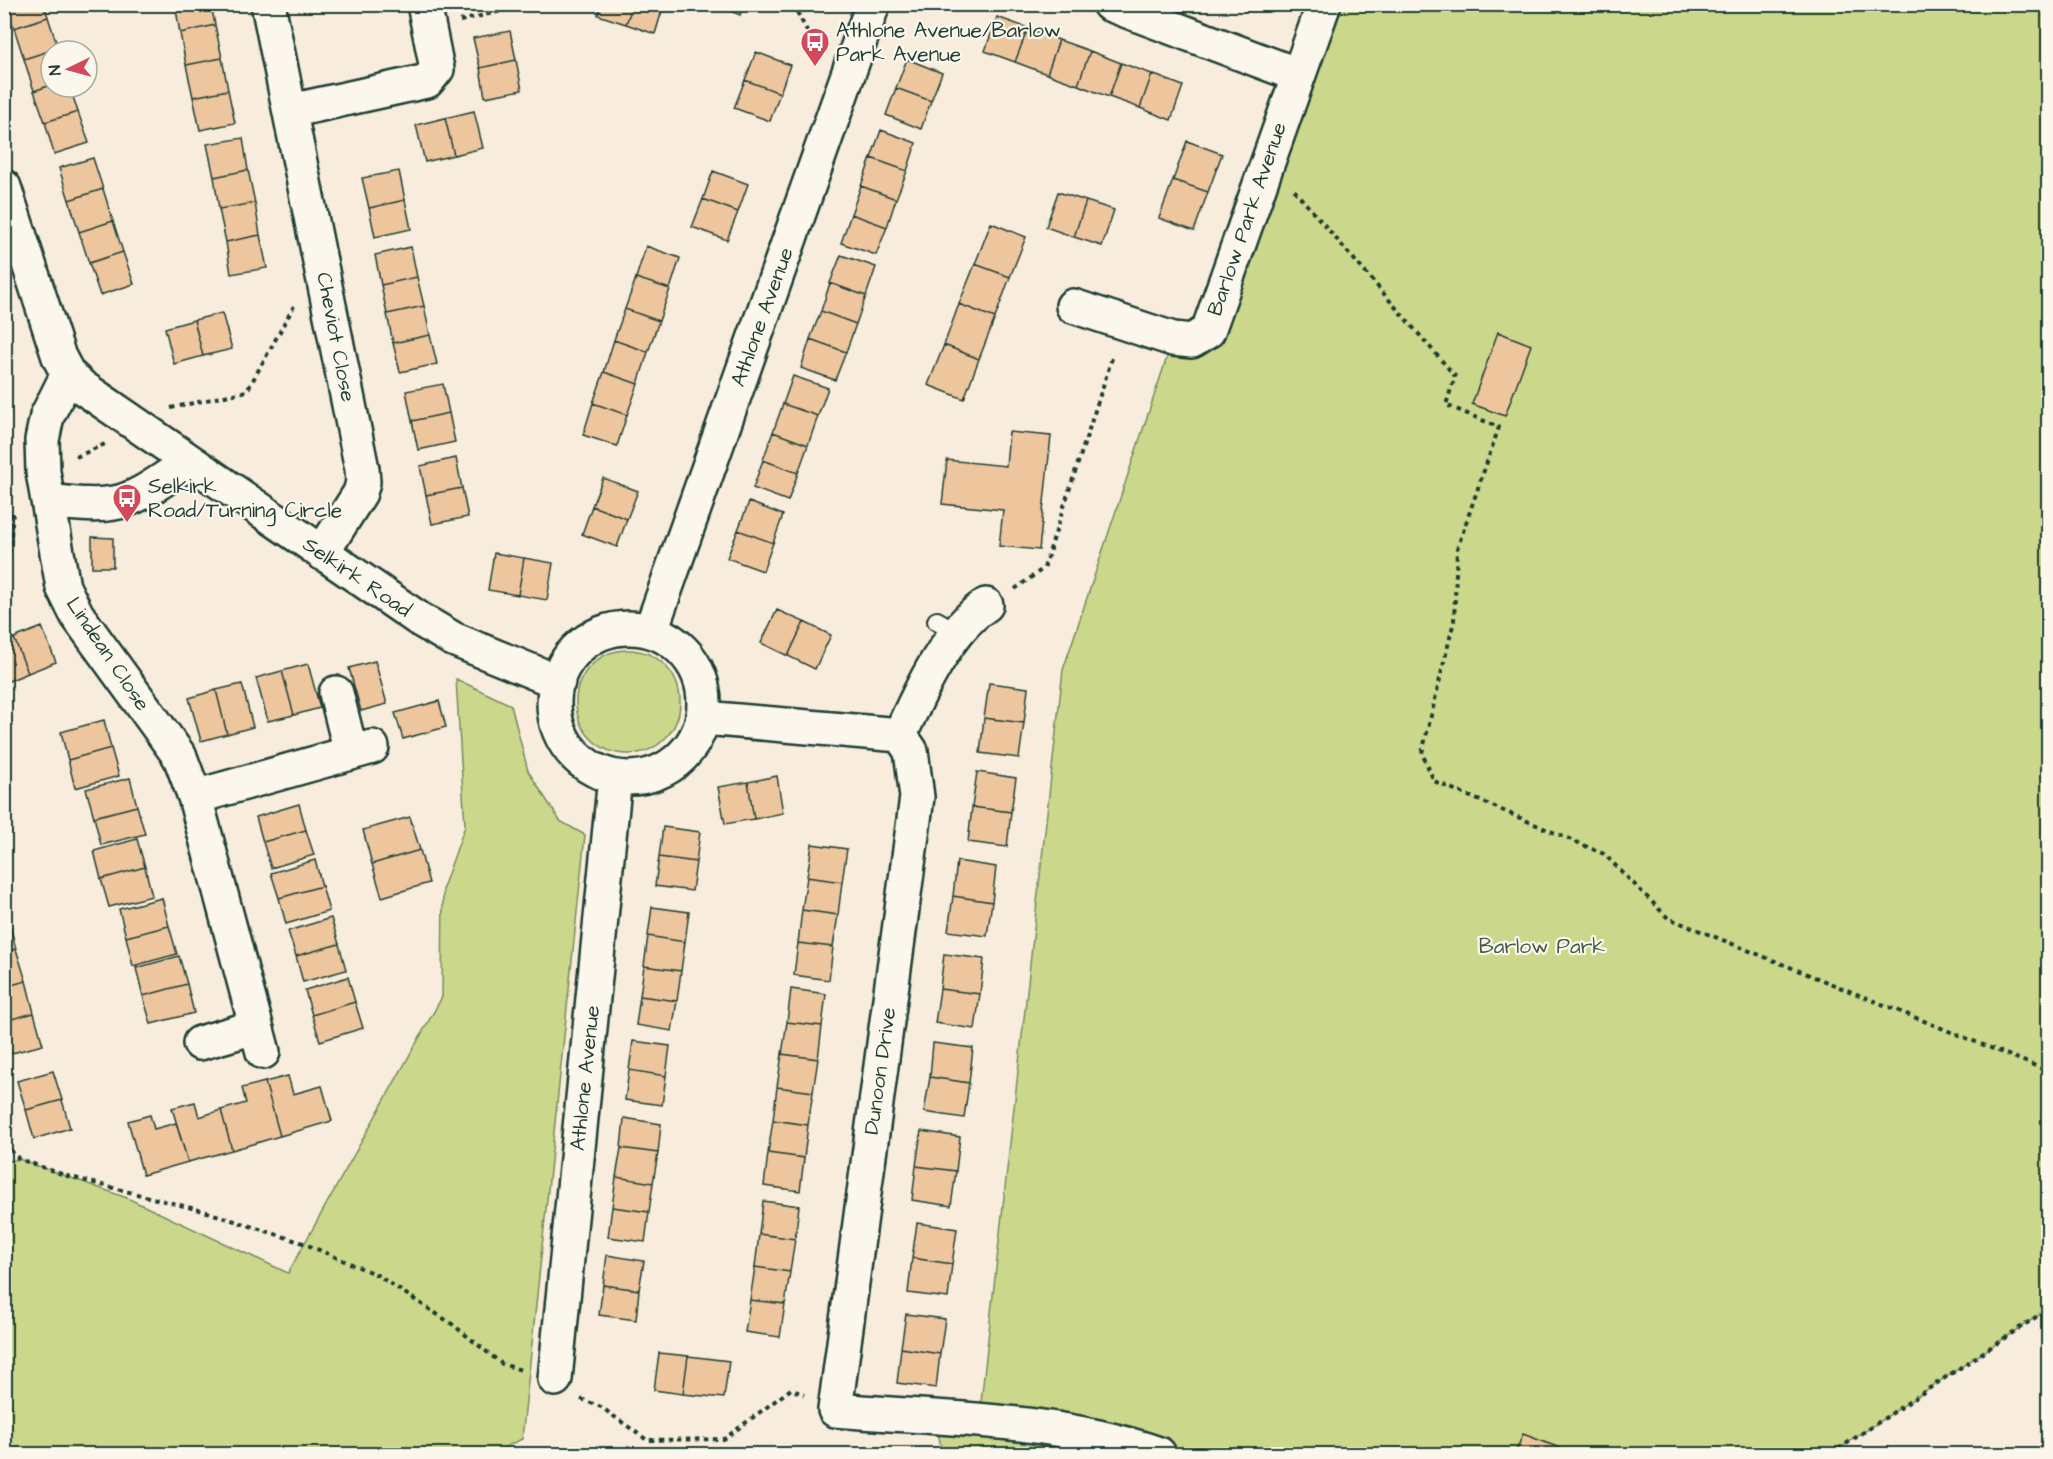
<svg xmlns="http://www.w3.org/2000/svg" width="2053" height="1459" font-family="'Architects Daughter',sans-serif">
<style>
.green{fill:#cbd88b;stroke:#758a60;stroke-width:1.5}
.building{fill:#eec69e;stroke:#1f3d34;stroke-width:1.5}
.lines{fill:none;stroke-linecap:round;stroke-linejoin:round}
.service-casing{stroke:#1f3d34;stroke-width:22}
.minor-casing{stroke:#1f3d34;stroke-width:38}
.path{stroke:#1f3d34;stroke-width:4;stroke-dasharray:4.5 4.5;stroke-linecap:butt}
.service{stroke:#fbf7ec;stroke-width:18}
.minor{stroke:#fbf7ec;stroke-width:33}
.labels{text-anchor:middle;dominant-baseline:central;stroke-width:4.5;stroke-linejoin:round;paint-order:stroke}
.poi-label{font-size:21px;fill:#1f3d34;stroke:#fbf7ec;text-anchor:start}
.street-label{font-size:21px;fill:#1f3d34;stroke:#fbf7ec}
.park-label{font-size:21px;fill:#415c45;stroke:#fbf7ec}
</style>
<rect width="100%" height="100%" fill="#f8eddc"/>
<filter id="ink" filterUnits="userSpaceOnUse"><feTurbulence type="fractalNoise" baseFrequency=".0167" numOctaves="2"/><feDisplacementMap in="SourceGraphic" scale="12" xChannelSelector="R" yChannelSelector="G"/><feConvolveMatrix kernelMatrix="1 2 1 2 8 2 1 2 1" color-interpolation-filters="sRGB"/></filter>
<g filter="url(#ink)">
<path class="green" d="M1324,5H2048V1309L1831,1454H942L937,1425L978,1429L1063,670L1173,339L1192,341Z
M576 702a52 52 0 1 1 104 0a52 52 0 1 1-104 0Z
M456,679L511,705L528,771L560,821L585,835L522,1439L491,1454H5V1162L19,1159L127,1198L288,1273L442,997L443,888L465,826Z"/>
<path class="building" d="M6,4H44L48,17L14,28Z
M175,4H211L215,25L180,33Z
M601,4H633L626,24L598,15Z
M633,4H664L655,34L626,24Z
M714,4H744L740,15Z
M48,17L58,48L24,59L14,28Z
M997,17L1028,28L1015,62L985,51Z
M215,25L222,58L186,65L180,33Z
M1028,28L1059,40L1047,74L1015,62Z
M510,31L516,60L480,68L473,38Z
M1059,40L1090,51L1078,85L1047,74Z
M58,48L59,51H51V85L34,91L24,59Z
M1090,51L1121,63L1109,97L1078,85Z
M756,52L790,65L780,93L745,80Z
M222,58L228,90L193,97L186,65Z
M907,59L942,73L931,101L896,88Z
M516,60L522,90L485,97L480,68Z
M1121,63L1152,74L1140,108L1109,97Z
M1152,74L1183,86L1171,120L1140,108Z
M745,80L780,93L770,121L734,108Z
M51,85L70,87L78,112L45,122L34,91Z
M896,88L931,101L921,129L886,115Z
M228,90L235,123L200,130L193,97Z
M474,111L483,148L454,155L445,118Z
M78,112L89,143L54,154L45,122Z
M445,118L454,155L425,162L416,125Z
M881,130L916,143L907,171L871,158Z
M243,138L248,170L214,177L207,144Z
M1187,141L1222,154L1208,192L1173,180Z
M93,158L103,189L69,200L59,168Z
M871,158L907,171L896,199L861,186Z
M248,170L255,203L219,209L214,177Z
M399,171L405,200L369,208L362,178Z
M713,171L748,184L738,212L703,199Z
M1173,180L1208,192L1194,231L1159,218Z
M861,186L896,199L887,227L851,214Z
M103,189L113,221L79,232L69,200Z
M1058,192L1086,201L1074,237L1046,227Z
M703,199L738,212L727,240L692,227Z
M405,200L411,229L375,237L369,208Z
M1086,201L1114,210L1102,246L1074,237Z
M255,203L260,235L226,242L219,209Z
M851,214L887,227L876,255L841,243Z
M113,221L123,252L89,263L79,232Z
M991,223L1026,237L1010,277L975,264Z
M260,235L267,268L231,274L226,242Z
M646,246L680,258L670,289L636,278Z
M411,247L417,277L381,285L375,255Z
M123,252L134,284L100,295L89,263Z
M841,255L876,267L866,296L830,283Z
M975,264L1010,277L995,318L959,304Z
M417,277L424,306L387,314L381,285Z
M636,278L670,289L659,321L625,309Z
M830,283L866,296L856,324L821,311Z
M959,304L995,318L979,359L944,345Z
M424,306L430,335L393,343L387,314Z
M625,309L659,321L648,352L614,340Z
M821,311L856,324L846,352L810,339Z
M222,313L232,349L203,356L194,320Z
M194,320L203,356L174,364L165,328Z
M1498,332L1531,345L1505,416L1472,404Z
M430,335L437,364L400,372L393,343Z
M810,339L846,352L835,380L801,368Z
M614,340L648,352L638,384L604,372Z
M944,345L979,359L964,399L928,385Z
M604,372L638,384L627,415L593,403Z
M793,376L828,388L818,416L783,404Z
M443,384L449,413L412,421L406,391Z
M593,403L627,415L617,446L583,435Z
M783,404L818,416L808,445L773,432Z
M449,413L455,442L418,450L412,421Z
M773,432L808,445L798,473L763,460Z
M1009,432L1051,436L1039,550L999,546L1003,510L942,504L947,460L1006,466Z
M456,458L462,488L426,495L420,466Z
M763,460L798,473L788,501L753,488Z
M603,478L638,491L627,519L592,506Z
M462,488L468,517L432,524L426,495Z
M749,502L783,515L773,543L738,530Z
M592,506L627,519L617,547L582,534Z
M738,530L773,543L763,571L727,558Z
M92,537L113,538V567H92Z
M494,553L524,558L518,595L488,590Z
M524,558L553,563L547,600L518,595Z
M777,610L804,622L788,656L761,643Z
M804,622L831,635L815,669L788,656Z
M42,627L56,662L28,673L14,638Z
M14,638L28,673L4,683V642Z
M375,661L387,704L361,711L349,668Z
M308,664L320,708L294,715L282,671Z
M282,671L294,715L268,721L256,678Z
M989,683L1028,688L1024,723L984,718Z
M242,684L253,727L227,734L216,690Z
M216,690L227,734L201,741L189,698Z
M439,701L446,727L403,739L395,713Z
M984,718L1024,723L1019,758L980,753Z
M104,720L111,748L68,760L61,732Z
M111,748L119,776L75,788L68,760Z
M977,772L1016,778L1011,812L972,807Z
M777,776L783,813L754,819L748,782Z
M130,778L137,806L94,817L86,789Z
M748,782L754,819L725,824L718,787Z
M299,804L306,830L263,842L256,817Z
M137,806L145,834L101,845L94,817Z
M972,807L1011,812L1007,847L968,842Z
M410,817L420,850L372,864L363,830Z
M663,827L700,832L696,862L659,857Z
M306,830L314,855L271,868L263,842Z
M137,839L145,867L101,879L94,851Z
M812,844L847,849L842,882L807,877Z
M420,850L429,883L382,897L372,864Z
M659,857L696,862L692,891L655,886Z
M315,860L322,886L279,898L271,873Z
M957,861L996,867L992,902L953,896Z
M145,867L152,896L109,907L101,879Z
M807,877L842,882L838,915L802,910Z
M322,886L329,911L286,924L279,898Z
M953,896L992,902L987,936L948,931Z
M162,898L169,926L126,937L119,909Z
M652,907L689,912L685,942L648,936Z
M802,910L838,915L833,947L798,943Z
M8,917L16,949L4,952V918Z
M331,918L339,944L296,956L288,931Z
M169,926L177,954L133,966L126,937Z
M648,936L685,942L681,971L644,966Z
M798,943L833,947L829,980L794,975Z
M339,944L346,970L303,982L296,956Z
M16,949L26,981L4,987V952Z
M944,954L984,959L980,994L940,989Z
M179,956L187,984L143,996L136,968Z
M644,966L681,971L677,1001L640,996Z
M348,977L355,1002L312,1015L305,990Z
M26,981L34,1013L4,1021V987Z
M187,984L194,1013L151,1024L143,996Z
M791,989L826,994L822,1026L787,1022Z
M940,989L980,994L975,1029L935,1023Z
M640,996L677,1001L672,1031L636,1025Z
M355,1002L363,1028L320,1041L312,1015Z
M34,1013L43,1045L8,1054L4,1040V1021Z
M787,1022L822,1026L818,1059L782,1054Z
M633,1041L670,1046L666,1076L629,1070Z
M933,1043L973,1048L969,1083L930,1077Z
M782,1054L818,1059L813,1092L777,1087Z
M629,1070L666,1076L662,1105L625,1100Z
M53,1071L62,1100L26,1110L17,1081Z
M288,1076L293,1094L322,1086L332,1121L280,1136L265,1082Z
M930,1077L969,1083L964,1118L924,1112Z
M265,1082L280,1136L232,1150L221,1110L246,1103L242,1088Z
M777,1087L813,1092L808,1125L773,1120Z
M62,1100L70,1128L34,1139L26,1110Z
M195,1102L199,1117L221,1110L232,1150L188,1162L172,1108Z
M150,1115L154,1129L176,1123L188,1162L143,1175L128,1121Z
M624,1118L661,1124L658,1153L621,1148Z
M773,1120L808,1125L804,1158L768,1153Z
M921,1131L960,1137L956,1171L916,1166Z
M621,1148L658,1153L653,1183L616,1177Z
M768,1153L804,1158L800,1191L764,1186Z
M916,1166L956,1171L951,1206L912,1200Z
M616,1177L653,1183L649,1212L612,1207Z
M763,1201L799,1206L795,1239L759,1234Z
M612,1207L649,1212L645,1242L608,1237Z
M917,1223L957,1229L952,1264L912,1258Z
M759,1234L795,1239L790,1272L755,1267Z
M607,1255L644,1261L639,1290L603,1285Z
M912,1258L952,1264L948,1298L908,1293Z
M755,1267L790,1272L785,1304L750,1300Z
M603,1285L639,1290L636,1320L599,1315Z
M750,1300L785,1304L780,1337L745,1332Z
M906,1314L945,1319L940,1354L901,1348Z
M901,1348L940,1354L936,1388L897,1383Z
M659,1353L688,1356L683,1394L654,1390Z
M688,1356L729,1361L724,1398L683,1394Z
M1523,1434L1576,1454H1515Z"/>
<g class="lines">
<g class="service-casing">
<path id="service" d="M937,621L958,633"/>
</g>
<g class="minor-casing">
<path id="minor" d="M268,4L362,469L363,482L360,493L322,553
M1109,4L1298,75
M290,111L427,81L437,69L424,4
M4,187L59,357L68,374L82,387L419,619L453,639L558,682
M1073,306L1173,339L1192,341L1208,331L1324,4
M68,374L47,416L42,440L43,472L63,587L77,615L180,757L195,797L263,1052
M48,501C70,503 93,507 114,503C140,499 166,476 189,463
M554 703a75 75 0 1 1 150 0a75 75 0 1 1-150 0Z
M651,630L873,4
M336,693L351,753
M704,718L900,735L911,751L917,797L835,1410C943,1419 1056,1418 1159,1454
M900,735C918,695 948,629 986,605
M195,797L372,747
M200,1043L255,1027
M555,1379L615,777"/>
</g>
<path class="path" d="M793,4L819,54
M460,21L530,4
M1294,190L1455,376L1446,405L1499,427L1457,549L1454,621L1422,753L1434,781L1604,854L1668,918L2048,1071
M171,408L247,391L294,306
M76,457L105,444
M1015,589L1044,568L1113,355
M4,607L13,513
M4,1143L19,1159L67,1176L207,1212L303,1243L377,1275L452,1324L502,1364L521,1370
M581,1399L601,1407L647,1440L724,1439L791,1389L804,1395
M1831,1454L2048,1309"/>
<use href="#service" class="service"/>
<use href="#minor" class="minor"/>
</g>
</g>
<defs>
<g id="bus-pin" transform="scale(1.5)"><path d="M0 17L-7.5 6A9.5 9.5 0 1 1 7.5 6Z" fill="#d1495b" stroke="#fbf7ec"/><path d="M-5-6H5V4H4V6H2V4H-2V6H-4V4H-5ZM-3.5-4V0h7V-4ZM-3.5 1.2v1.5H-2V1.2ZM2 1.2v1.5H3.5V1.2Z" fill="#fff"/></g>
</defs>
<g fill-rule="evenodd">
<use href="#bus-pin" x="815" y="42"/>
<use href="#bus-pin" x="127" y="498"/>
</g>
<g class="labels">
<g class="poi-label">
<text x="836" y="30">Athlone Avenue/Barlow<tspan x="836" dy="24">Park Avenue</tspan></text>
<text x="148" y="486">Selkirk<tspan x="148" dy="24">Road/Turning Circle</tspan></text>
</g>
<g class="street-label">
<text transform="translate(1247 219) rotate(-71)">Barlow Park Avenue</text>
<text transform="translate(762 317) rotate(-70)">Athlone Avenue</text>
<text transform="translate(336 337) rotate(79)">Cheviot Close</text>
<text transform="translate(357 577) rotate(34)">Selkirk Road</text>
<text transform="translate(108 654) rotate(56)">Lindean Close</text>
<text transform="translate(880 1071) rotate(-82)">Dunoon Drive</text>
<text transform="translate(585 1078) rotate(-84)">Athlone Avenue</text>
</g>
<g class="park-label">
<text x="1542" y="946">Barlow Park</text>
</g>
</g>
<rect width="2053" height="1459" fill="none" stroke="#fbf7ec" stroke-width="24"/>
<rect x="12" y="12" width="2029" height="1435" fill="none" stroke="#1f3d34" stroke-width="2" filter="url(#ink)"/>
<g transform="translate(69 69) rotate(265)"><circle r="28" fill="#fbf7ec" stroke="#a3ada2" stroke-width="1.5"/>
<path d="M0-4.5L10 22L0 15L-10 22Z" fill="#d1495b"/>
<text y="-9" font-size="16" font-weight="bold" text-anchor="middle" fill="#1f3d34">N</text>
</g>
</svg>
